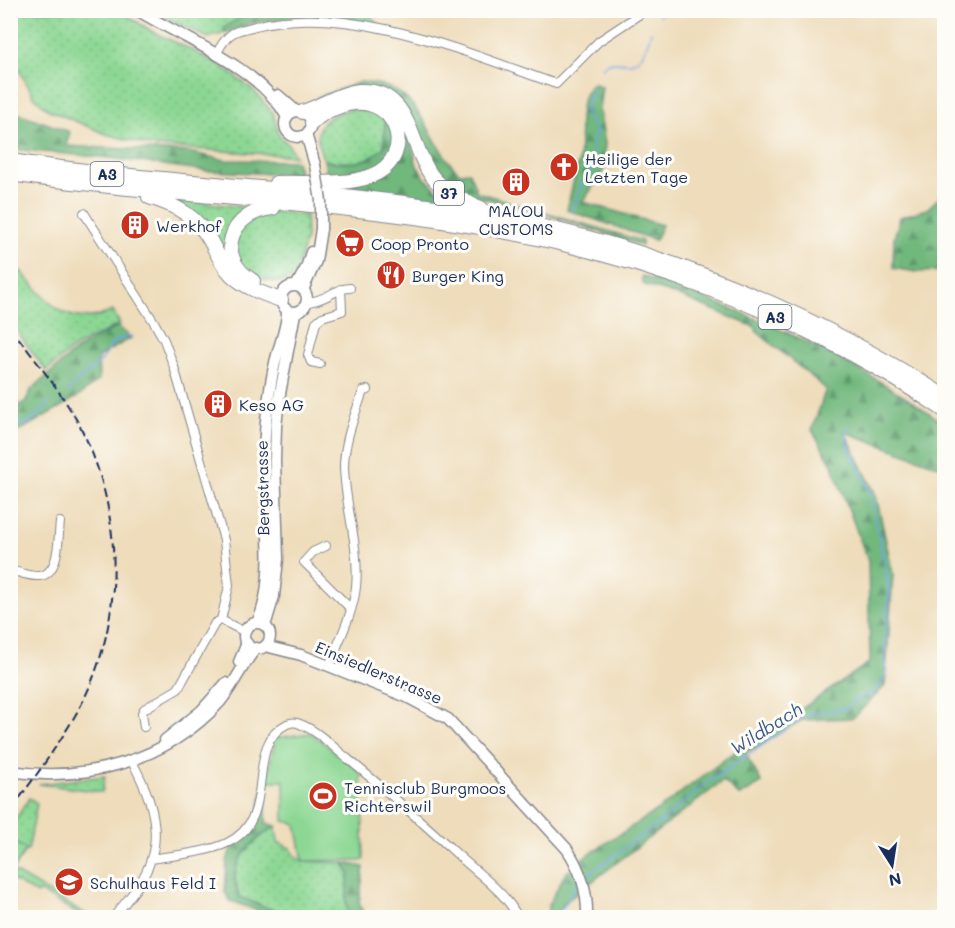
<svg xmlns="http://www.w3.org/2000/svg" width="955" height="928" font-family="Mali,sans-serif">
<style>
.green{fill:url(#green-dots);stroke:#548378;stroke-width:1.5}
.forest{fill:url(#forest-firs);stroke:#46746e;stroke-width:1.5}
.pitch{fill:#8cd793;stroke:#548378;stroke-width:1.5}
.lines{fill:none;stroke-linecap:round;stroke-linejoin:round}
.stream{stroke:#74a4de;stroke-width:2}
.minor-casing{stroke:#84868c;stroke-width:10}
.secondary-casing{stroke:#84868c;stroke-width:13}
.motorway-casing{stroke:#84868c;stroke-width:16}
.minor{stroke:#fff;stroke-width:8}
.secondary{stroke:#fff;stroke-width:10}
.motorway{stroke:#fff;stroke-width:14}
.rail{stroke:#1b2f5e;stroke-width:2;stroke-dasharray:9 4.5;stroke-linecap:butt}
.secondary-bridge-casing{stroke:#84868c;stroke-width:13;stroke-linecap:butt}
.secondary-bridge{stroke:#fff;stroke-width:10}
.labels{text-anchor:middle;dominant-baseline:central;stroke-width:6;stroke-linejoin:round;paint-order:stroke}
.shield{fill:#fdfcf7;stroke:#5f6c8c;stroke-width:1.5}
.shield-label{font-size:15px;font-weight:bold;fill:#1b2f5e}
.poi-label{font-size:16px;fill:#1b2f5e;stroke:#fdfcf7;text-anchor:start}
.street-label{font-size:16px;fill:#1b2f5e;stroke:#fdfcf7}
.water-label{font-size:18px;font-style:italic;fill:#3a588b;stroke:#fdfcf7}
</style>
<defs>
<pattern id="green-dots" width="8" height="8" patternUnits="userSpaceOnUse" patternTransform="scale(1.5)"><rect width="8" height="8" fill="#8cd793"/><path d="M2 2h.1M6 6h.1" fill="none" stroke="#78b981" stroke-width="1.8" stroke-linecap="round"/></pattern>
<pattern id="forest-firs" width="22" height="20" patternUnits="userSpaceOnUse" patternTransform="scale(1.5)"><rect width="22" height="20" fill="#71b87d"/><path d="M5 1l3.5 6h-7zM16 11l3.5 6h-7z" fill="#5c966a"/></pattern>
</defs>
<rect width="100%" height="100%" fill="#fdfcf7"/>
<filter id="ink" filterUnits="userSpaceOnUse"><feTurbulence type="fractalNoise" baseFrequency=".0167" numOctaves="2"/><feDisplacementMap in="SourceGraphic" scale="12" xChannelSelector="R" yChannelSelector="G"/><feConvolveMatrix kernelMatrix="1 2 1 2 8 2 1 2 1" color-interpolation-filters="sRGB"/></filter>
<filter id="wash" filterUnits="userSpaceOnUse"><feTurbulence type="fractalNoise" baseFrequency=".008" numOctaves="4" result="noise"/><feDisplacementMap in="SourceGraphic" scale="24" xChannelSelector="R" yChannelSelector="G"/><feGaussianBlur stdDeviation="1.35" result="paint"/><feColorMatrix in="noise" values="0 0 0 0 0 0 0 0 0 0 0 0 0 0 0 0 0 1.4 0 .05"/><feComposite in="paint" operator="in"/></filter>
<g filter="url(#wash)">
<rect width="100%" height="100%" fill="#eedcba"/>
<path class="green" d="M22,11H120L153,32L192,50L229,71L255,92L273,113L279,136L288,144L295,156L151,146L106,134L49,110L35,98L11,56V23Z
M152,11H251L224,28L225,33L208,38Z
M352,108L375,112L385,121L384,147C363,167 351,163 324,161C310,126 319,120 352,108Z
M178,201C221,202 263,212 306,215V238L296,273C285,287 271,281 257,277L251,285Z
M11,261C44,293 61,334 113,311L120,324L75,347L46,371L11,323Z
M105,776L102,792L39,784Z
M29,798L37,803L28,851L11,840V827Z
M276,826L278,842L290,848L297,857L303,861L344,863L349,872L346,903L350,917H291L239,897C238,891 235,884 235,878C235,854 258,837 276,826Z"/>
<path class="forest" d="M251,10L366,11L381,26L288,18L253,23L225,33L224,28Z
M361,82C368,83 377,83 384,86C426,99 430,148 460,173L469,172L477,192L642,241V246L542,213L459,192L442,181L390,95L314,102L318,97Z
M593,83L602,87L599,109L605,143L603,171L583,202L662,225L655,240L567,210C570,193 575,177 579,160C582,141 574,96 593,83Z
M393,109L409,135L417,166L425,178L443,195L440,200L329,186L324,161C351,163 363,167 384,147L385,121Z
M10,110L70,132L66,146L188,152L225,160L296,161L300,175L208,171L110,158L11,149Z
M944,193V271L917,272L893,268L894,238L900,217L927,209Z
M642,276C683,291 724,304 763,322C826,349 888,384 944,423V468L845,432L876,495L893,574L885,686L853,718L802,720L745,753L762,783L740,796L723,781L563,904L558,917L548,918V906L565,874L584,857L658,810L741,747L743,749L870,662L868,561L831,462L812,430L826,389L756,331L757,328L677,295L645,285L642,282Z
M118,326L131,338L98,357L99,380L76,398L11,436V410L25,402L31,390L76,350Z
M267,775L266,823L276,826C258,837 235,854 235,878C235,884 238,891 239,897L291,917H276L230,901L225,892L227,861L231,848L252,830L257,822L265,778Z
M344,863L364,867L359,903L365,917H350L346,903L349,873Z"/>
<path class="pitch" d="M311,733L361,773L364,860L303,861L296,824L284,821V781H267L275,738Z
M14,842L26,850L12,871L89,916L88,917H83L39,891L37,894L11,879V847Z"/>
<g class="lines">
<path class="stream" d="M659,15L667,10
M602,68C616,53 628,73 642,55C646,49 649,39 651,32
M573,211L582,184L590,174L593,161L592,146L596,131L584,111L593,89
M69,391C74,385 83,374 89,371C96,366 92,371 97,365C105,358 109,349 114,341L132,336
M10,428L18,424L29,423L49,403
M585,877L663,820L703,786L790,726L809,714L847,708L860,697L872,693L882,682L886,671L884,659L889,589L871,494L847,442L846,435L849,424
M560,918V911L569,899L578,882"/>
</g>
</g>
<g filter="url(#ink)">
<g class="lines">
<g class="minor-casing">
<path id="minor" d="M624,10L638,14
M217,53C220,47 224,40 230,35C237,29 247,29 255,26C350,2 467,53 556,84L599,41L646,10
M84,213L154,322L164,340L174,367L224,540L229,586L221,620L245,632
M307,302C327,301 334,288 350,288
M320,364L311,362L308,355L316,322L322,317L342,311L341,289
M326,546L313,552L304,562L351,609
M10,570C19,572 30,577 39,576C60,575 58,537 60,522
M329,666C339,640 353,614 356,587C360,547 345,507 344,467C344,441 355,415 363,391L368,390
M144,727L142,713L144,709L178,689L215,623L221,620
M151,859C174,855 206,853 227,843C281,818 242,746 287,724C292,722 296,722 300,724C318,731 333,747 348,759C386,790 422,822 458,855C476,872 508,894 518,918
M113,918C127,900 145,881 151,859C162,826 147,788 131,760"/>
</g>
<g class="secondary-casing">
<path id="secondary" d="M137,10C184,39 259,67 287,117
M278,95L296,111
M285 124a13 13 0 1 1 26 0a13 13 0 1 1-26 0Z
M306,134L315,165
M281 299a13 13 0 1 1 26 0a13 13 0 1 1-26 0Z
M296,286L306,268L311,252
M303,290L316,261L321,229
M257,623C276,584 266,520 265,478C263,450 265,423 269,396C271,381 274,365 278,351C282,337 287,326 287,311
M244 636a13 13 0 1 1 26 0a13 13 0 1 1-26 0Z
M265,626L274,596L278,559L275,461L276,427L279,399L295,313
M265,646L301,655L329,666L407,697L448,719L567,849C581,870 588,892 587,918
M239,662L247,643
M165,740L201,711L226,683
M10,771C86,783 168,760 220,702C234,685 242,665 256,648"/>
</g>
<g class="motorway-casing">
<path id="motorway" d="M303,112C321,106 340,93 359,91C411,88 409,145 431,175C444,192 461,201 481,208
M10,161C162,184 316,188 468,212C639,240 798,304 944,396
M10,174C163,196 317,200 468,225C637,252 803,314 944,410
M276,183C304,182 346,186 371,176C421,156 395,85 338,107C328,110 319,115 312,123
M149,197C176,205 198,217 211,242C217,253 222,265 231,274C244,287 263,294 281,300
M253,281C214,258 229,212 273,208"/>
</g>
<use href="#minor" class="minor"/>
<use href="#secondary" class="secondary"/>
<use href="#motorway" class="motorway"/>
<path class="rail" d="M10,327C35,360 62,392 81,428C124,514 125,619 81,705C61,742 35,777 10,811"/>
<g class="secondary-bridge-casing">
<path id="secondary-bridge" d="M315,165L321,201V229"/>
</g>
<use href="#secondary-bridge" class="secondary-bridge"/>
</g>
</g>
<defs>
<g id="church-disc" transform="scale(1.5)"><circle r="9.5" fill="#c8321e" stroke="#fdfcf7"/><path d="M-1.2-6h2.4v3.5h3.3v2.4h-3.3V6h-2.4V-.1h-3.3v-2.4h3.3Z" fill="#fff"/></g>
<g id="building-disc" transform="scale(1.5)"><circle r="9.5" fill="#c8321e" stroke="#fdfcf7"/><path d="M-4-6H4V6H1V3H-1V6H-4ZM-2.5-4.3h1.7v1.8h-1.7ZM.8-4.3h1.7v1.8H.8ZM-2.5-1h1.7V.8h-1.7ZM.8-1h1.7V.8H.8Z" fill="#fff"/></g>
<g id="supermarket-disc" transform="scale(1.5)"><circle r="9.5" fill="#c8321e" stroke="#fdfcf7"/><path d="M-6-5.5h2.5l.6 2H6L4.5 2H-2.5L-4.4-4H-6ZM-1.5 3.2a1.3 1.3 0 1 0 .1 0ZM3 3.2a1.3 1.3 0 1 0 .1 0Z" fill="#fff"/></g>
<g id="restaurant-disc" transform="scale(1.5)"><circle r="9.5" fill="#c8321e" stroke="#fdfcf7"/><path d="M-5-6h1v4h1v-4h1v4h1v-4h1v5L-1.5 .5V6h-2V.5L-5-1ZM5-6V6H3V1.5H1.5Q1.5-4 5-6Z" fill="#fff"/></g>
<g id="stadium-disc" transform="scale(1.5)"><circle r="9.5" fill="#c8321e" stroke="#fdfcf7"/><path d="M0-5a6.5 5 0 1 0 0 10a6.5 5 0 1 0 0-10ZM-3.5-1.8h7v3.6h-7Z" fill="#fff"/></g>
<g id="school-disc" transform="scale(1.5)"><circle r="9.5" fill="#c8321e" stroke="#fdfcf7"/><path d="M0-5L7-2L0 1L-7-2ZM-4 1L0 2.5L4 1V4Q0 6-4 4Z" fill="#fff"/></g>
</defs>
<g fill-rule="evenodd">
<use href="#church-disc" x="564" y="167"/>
<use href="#building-disc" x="516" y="182"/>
<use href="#building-disc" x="135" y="225"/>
<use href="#supermarket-disc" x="350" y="243"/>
<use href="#restaurant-disc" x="391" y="275"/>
<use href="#building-disc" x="218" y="404"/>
<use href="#stadium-disc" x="323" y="796"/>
<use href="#school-disc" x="69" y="882"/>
</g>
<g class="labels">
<g class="shield">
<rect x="90.5" y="162" width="33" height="24" rx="4.5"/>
<rect x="434" y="181" width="30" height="24" rx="4.5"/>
<rect x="758.5" y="305" width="33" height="24" rx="4.5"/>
</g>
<g class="shield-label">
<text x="107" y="174">A3</text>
<text x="449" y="193">37</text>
<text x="775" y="317">A3</text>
</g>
<g class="poi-label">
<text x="585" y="158">Heilige der<tspan x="585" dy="18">Letzten Tage</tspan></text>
<text x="516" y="210" text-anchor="middle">MALOU<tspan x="516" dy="18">CUSTOMS</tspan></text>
<text x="156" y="225">Werkhof</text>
<text x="371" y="243">Coop Pronto</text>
<text x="412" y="275">Burger King</text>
<text x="239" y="404">Keso AG</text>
<text x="344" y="787">Tennisclub Burgmoos<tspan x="344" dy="18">Richterswil</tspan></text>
<text x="90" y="882">Schulhaus Feld I</text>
</g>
<g class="street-label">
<text transform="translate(262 488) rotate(-91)">Bergstrasse</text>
<text transform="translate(379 672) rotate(23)">Einsiedlerstrasse</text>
</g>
<g class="water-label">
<text transform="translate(766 728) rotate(-32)">Wildbach</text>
</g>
</g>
<rect width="955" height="928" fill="none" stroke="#fdfcf7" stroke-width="36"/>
<g transform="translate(892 865) rotate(168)" stroke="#fdfcf7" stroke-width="4.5" paint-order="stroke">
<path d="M0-4.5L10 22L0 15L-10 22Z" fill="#1b2f5e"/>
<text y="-9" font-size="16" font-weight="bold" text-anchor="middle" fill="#1b2f5e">N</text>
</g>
</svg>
